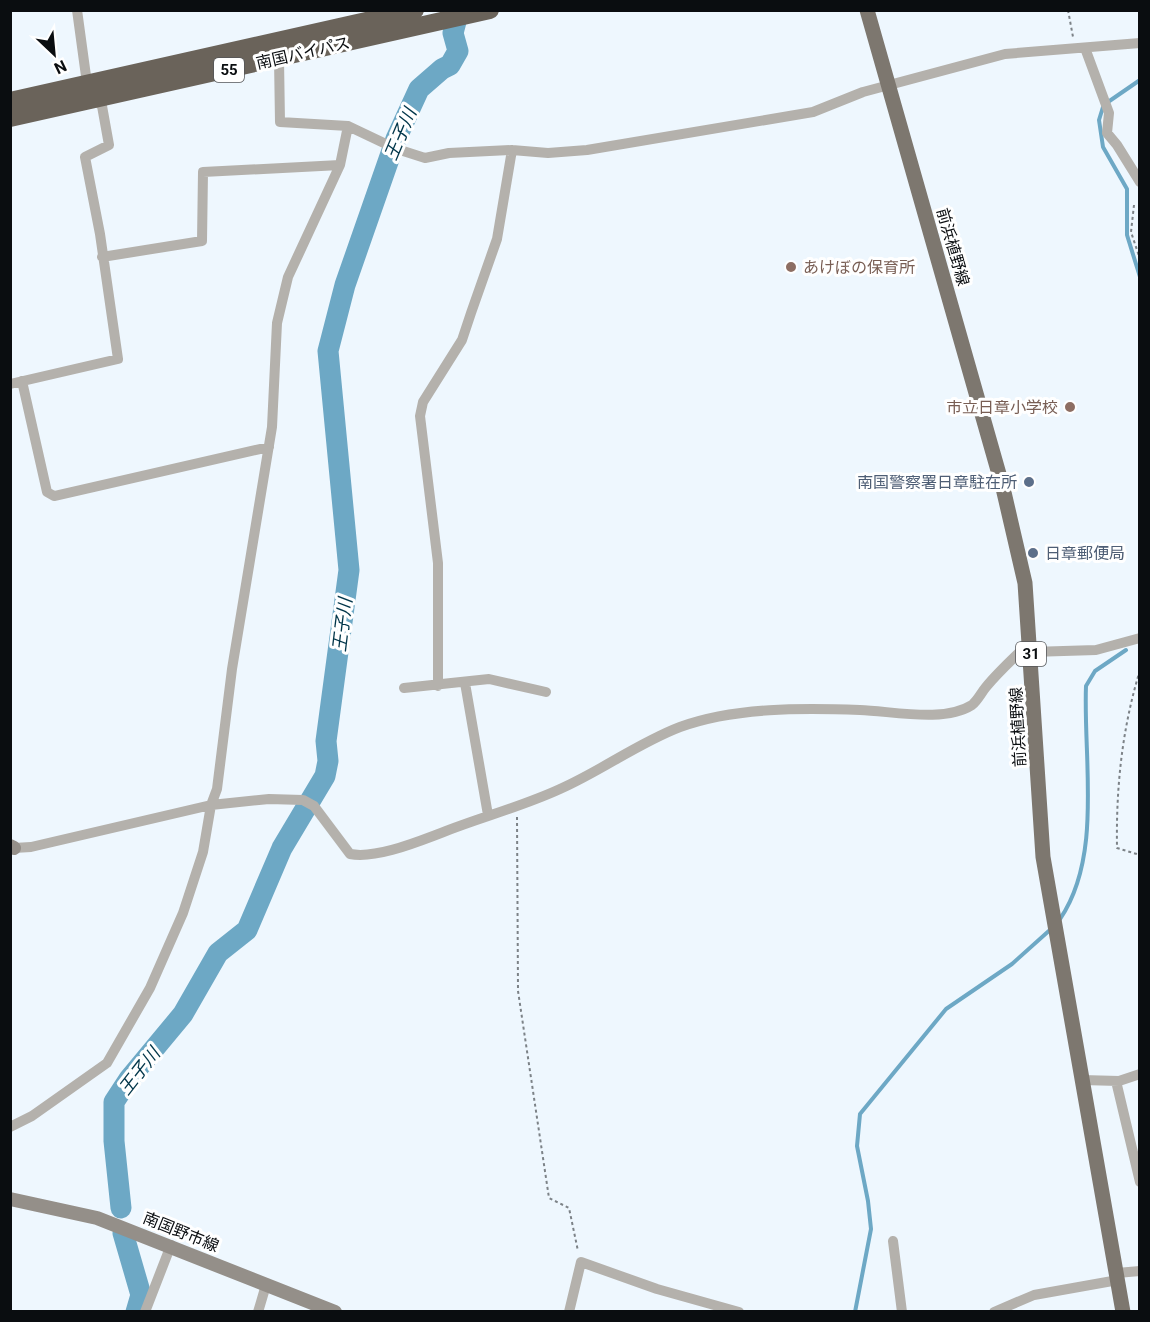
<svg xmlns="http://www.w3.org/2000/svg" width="1150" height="1322" font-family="Roboto,'Noto Sans JP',sans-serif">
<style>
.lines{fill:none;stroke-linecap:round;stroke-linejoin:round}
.stream{stroke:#6da8c5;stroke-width:4}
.river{stroke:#6da8c5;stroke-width:21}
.path{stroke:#7c8287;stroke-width:2;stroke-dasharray:3 3;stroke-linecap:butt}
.street{stroke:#b4b1ac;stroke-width:10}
.secondary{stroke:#948f89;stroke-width:14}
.primary{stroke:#7d776f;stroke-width:15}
.highway{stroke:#6a635a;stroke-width:18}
.education-dot{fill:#8d6e63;stroke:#fff;stroke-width:2}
.service-dot{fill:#5c6f8a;stroke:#fff;stroke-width:2}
.labels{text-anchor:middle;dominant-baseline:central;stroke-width:6;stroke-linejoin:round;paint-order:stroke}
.shield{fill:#fff;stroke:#545658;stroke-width:1.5}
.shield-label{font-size:15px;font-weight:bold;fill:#0a0d10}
.street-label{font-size:16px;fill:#0a0d10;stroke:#fff}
.education-label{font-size:16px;fill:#785e54;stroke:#fff;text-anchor:start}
.service-label{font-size:16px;fill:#4e5e75;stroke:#fff;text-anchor:end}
.water-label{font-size:18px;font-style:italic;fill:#003549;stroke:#fff}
</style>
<rect width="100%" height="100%" fill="#eef7fe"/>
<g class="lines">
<path class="stream" d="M1108,102L1140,80
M1103,107L1099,120L1103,147L1127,189V235L1140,277
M1060,919C1103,856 1083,759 1086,686L1095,671L1126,650
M855,1312L871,1229L868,1201L857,1146L860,1114L946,1009L1012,964L1051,929"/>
<path class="river" d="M121,1208L114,1141V1102L129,1079L183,1014L218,953L247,930L282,848L325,776L328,761L326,741L349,570L328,351L345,285L396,139L419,89L442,69L450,65L458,51L453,33L459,10
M123,1233L141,1295L136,1312"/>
<path class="path" d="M1068,10L1073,37
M1134,205L1131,232L1140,259
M1140,670C1122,729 1116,787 1117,848L1140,855
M517,817L518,991L549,1198L569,1208L578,1251"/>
<path class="street" d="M1085,48L1109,113L1107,133L1117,145L1140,182
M279,59L280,122L348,126L388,145
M400,150L425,158L449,153L512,150L548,153L587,150L813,112L863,92L1005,54L1140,43
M102,257L202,241L203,172L340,165
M22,381L47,492L54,496L269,447
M10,384L118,359L100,234L85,157L109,145L102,106L93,98L86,76L77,10
M1031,652L1096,650L1140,638
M465,683L488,815
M438,686V563L420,416L423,402L462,340L471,313L497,239L512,150
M404,688L489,679L546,692
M14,848L31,847L211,805L269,799L303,800L314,806L350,854C376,859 417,842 441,833C481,817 521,807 560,789C601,771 638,743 680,727C735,707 803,708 860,710C892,711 944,723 972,705C978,700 981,693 986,687C999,671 1015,657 1030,642
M1082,1080L1119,1081L1140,1074
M1116,1081L1140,1182
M10,1127L32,1116L107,1063L150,988L183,913L203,852L211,805L217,789L232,669L272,427L277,323L288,277L340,165L348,126
M893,1241L902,1312
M1117,1273L1140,1271
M145,1312L171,1245
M258,1312L266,1285
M569,1312L581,1262L657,1289L739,1312
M994,1312L1034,1295L1118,1280"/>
<path class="secondary" d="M10,846L14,848
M10,1199L97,1218L335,1312"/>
<path class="primary" d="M867,10L1003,488L1025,583L1043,857L1123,1312"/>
<path class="highway" d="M10,101L415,10
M10,118L490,10"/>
</g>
<g class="education-dot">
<circle cx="791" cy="267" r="6"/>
<circle cx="1070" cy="407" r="6"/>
</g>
<g class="service-dot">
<circle cx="1029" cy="482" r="6"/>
<circle cx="1033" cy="553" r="6"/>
</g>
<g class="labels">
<g class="shield">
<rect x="214" y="58" width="30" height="24" rx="4.5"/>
<rect x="1016" y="642" width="30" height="24" rx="4.5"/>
</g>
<g class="shield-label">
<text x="229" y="70">55</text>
<text x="1031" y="654">31</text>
</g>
<g class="street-label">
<text transform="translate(303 53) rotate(-13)">南国バイパス</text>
<text transform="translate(953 247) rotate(74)">前浜植野線</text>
<text transform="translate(1018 727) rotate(-93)">前浜植野線</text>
<text transform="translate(181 1232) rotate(22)">南国野市線</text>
</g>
<g class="education-label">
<text x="803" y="267">あけぼの保育所</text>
<text x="1058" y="407" text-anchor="end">市立日章小学校</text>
</g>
<g class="service-label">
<text x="1017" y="482">南国警察署日章駐在所</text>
<text x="1045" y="553" text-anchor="start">日章郵便局</text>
</g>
<g class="water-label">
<text transform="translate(400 134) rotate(-67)">王子川</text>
<text transform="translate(342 625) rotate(-83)">王子川</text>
<text transform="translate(139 1071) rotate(-52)">王子川</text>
</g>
</g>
<rect width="1150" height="1322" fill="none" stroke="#0a0d10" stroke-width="24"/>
<g transform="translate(54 54) rotate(154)" stroke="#ffffff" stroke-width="4.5" paint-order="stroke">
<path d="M0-4.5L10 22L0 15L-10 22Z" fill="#0a0d10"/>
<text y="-9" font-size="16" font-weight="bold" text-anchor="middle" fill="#0a0d10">N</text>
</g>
</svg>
